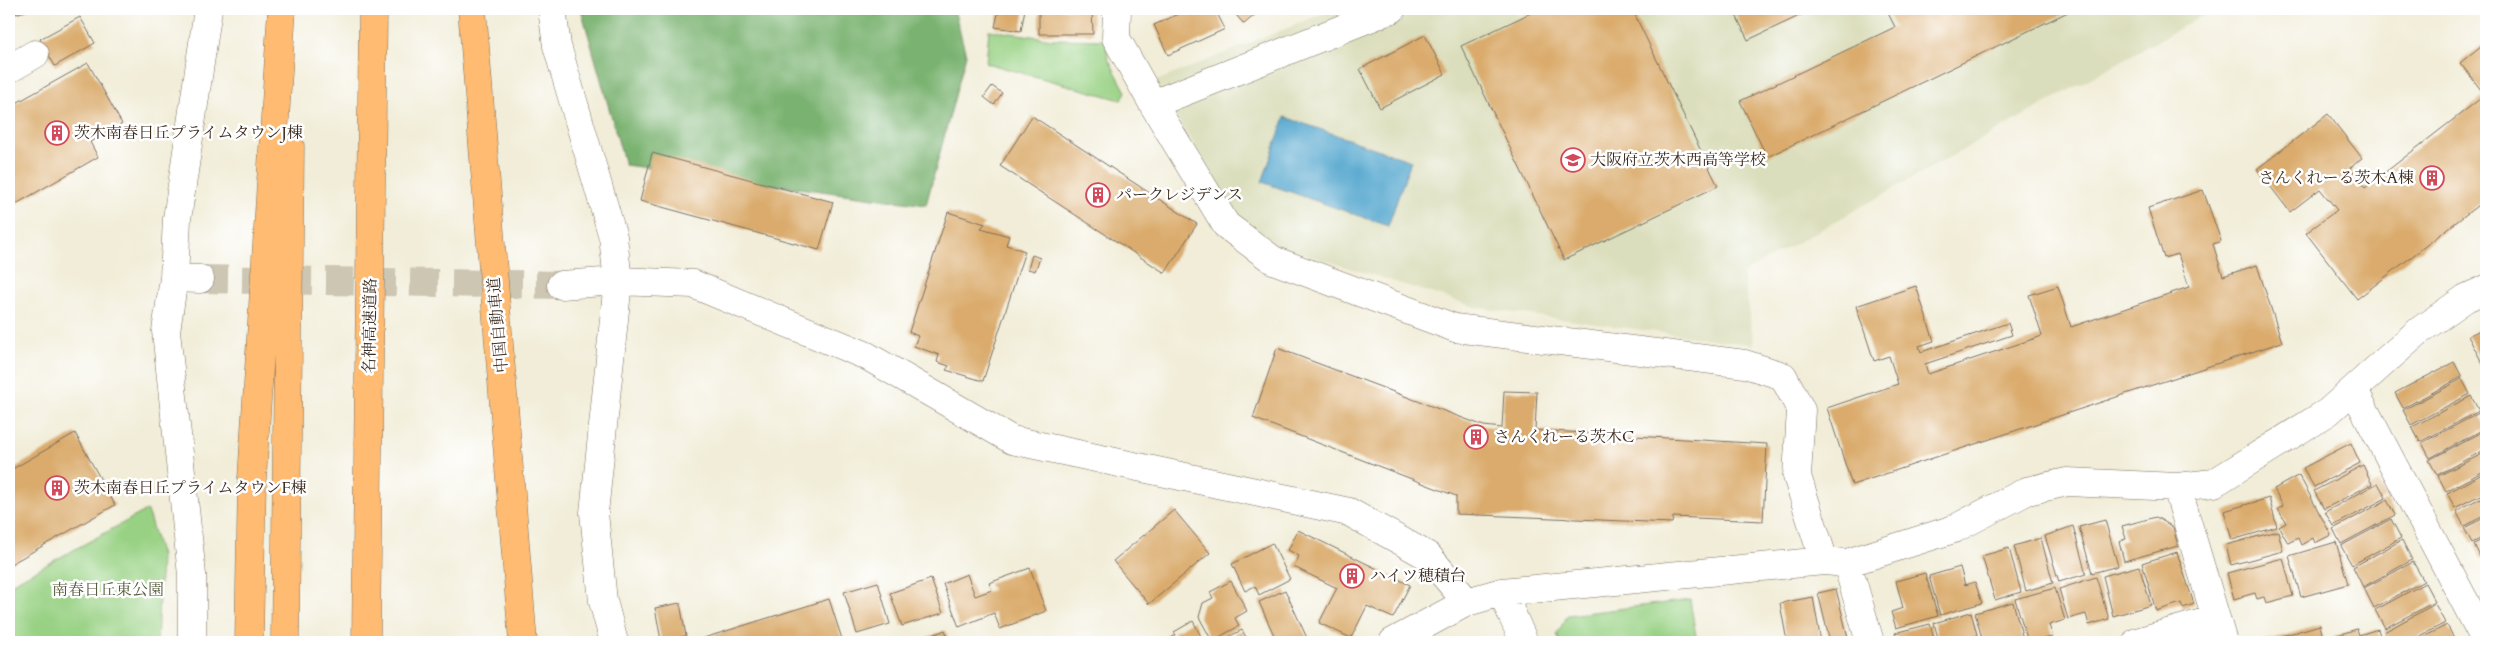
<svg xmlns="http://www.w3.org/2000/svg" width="2495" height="651" font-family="Cardo,'Noto Serif JP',serif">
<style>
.built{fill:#dbdebc}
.green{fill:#98d183;stroke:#6a7e50}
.forest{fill:#7ab371;stroke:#5a6e48}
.water{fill:#51a5cd;stroke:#466876}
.building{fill:#daab6c}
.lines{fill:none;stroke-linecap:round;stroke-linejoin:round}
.minor-tunnel{stroke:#cdc6b3;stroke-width:28;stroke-dasharray:28 14;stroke-linecap:butt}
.minor-casing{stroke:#7b6e5f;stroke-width:29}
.highway-casing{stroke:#7b6e5f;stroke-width:29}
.minor{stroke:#fff;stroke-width:28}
.highway{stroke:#ffbb71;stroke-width:28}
.labels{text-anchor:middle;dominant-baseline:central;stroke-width:5;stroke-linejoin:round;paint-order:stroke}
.poi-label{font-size:16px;fill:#3b2a1e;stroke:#fff;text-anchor:start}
.street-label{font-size:16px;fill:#3b2a1e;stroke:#fff}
.park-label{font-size:16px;fill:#575c3c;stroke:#fff}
</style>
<rect width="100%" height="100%" fill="#fff"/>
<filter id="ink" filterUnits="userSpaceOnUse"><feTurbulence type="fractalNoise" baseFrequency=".02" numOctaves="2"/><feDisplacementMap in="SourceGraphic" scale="10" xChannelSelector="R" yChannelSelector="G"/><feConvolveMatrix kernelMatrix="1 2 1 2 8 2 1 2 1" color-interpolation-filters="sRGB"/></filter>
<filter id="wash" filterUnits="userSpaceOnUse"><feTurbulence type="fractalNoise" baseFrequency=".0096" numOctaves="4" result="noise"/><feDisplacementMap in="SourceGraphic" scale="20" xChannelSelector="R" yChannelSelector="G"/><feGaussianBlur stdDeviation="1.12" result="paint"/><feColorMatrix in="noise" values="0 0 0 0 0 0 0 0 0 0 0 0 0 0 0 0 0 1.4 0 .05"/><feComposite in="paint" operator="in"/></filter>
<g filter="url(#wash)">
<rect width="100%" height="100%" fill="#f1edd8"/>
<path class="built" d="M1334,9H2214L1743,273L1754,345L1479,308L1253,238L1154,82Z"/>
<path class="green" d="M989,30L1053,39L1106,40L1108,58L1126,92L1121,100L986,63Z
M147,510L161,556L157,642H9V585Z
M1690,600L1697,642H1560L1557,634L1568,615Z"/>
<path class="forest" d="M581,9H954L966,55L926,205L625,165Z"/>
<path class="water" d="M1285,117L1411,161L1388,226L1262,182Z"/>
<g id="blocks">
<path class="building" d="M9,9H31L9,16Z
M999,9H1025L1021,31L995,27Z
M1039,9H1092L1093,34H1039Z
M1189,9H1215L1225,29L1168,55L1154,25Z
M1231,9H1262L1244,24Z
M1539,9H1632L1718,186L1564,260L1461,46Z
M1733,9H1814L1748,40Z
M1886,9H1914L1917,16L1931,9H2074L1767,157L1740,101L1895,27Z
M80,17L95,43L55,66L40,39Z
M1425,35L1445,74L1380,108L1360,69Z
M2482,45L2486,50V199L2357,299L2306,233L2337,210L2320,189L2290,212L2257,169L2328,114L2362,158L2350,168L2365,188L2485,95L2460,63Z
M88,63L122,124L90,142L98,157L9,208V107Z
M992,86L1002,93L994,105L984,97Z
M1032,116L1197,224L1165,273L1000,166Z
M652,153L833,202L819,250L640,201Z
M2203,190L2221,241L2213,244L2223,276L2257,265L2282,342L1852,485L1827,408L1898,384L1889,356L1874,361L1856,306L1916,286L1934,341L1919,346L1921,352L2008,323L2012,335L1925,364L1928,374L2042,336L2029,295L2058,286L2071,327L2189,287L2178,254L2164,258L2148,208Z
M948,212L985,224L981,228L1009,236L1006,245L1025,251L983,381L946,370L949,366L937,362L939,355L914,346L918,336L909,332Z
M1032,255L1040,258L1035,271L1028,269Z
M2486,327V370L2468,336Z
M1277,348L1484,426L1502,428L1504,391L1537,392L1535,430L1767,444L1763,521L1673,517L1672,523L1456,514V496L1253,418Z
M2454,362L2462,377L2403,408L2395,393Z
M2462,379L2470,394L2411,425L2403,410Z
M2471,396L2479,411L2420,442L2412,427Z
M2479,413L2486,428L2430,458L2422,443Z
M2486,430V449L2437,475L2429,460Z
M75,433L115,505L9,565V471Z
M2351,443L2360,463L2314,487L2303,468Z
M2486,452V470L2446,491L2438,476Z
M2363,465L2372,484L2324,509L2314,491Z
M2486,472V492L2455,508L2447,493Z
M2299,475L2331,535L2315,543L2313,538L2301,545L2298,538L2288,543L2279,527L2286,523L2278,509L2283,506L2274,489Z
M2378,483L2386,498L2333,526L2325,512Z
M2486,495V515L2464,526L2456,511Z
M2269,498L2277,527L2232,540L2224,511Z
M2387,500L2395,515L2341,544L2333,529Z
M1174,510L1210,553L1149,604L1113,561Z
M2156,517L2173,527L2178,546L2124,561L2119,541L2126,539L2122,526Z
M2486,517V536L2472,543L2464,528Z
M2391,519L2401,538L2352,565L2341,546Z
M2105,520L2118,566L2092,573L2079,527Z
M2073,526L2086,574L2059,582L2045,536Z
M1298,530L1410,585L1393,618L1367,606L1351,638L1319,623L1337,588L1294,567L1299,556L1288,550Z
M2278,531L2283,551L2231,565L2226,545Z
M2041,538L2053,583L2026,591L2014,546Z
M2486,538V557L2481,559L2474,544Z
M2402,540L2412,560L2363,587L2353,567Z
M2336,542L2348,584L2301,597L2289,556Z
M1272,543L1290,579L1259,595L1255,586L1245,591L1232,564Z
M2009,548L2021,592L1995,600L1982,556Z
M2177,552L2194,604L2183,608L2181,603L2156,611L2142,563Z
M2283,558L2293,596L2266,603L2264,597L2257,599L2255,593L2234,599L2227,573Z
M2413,562L2424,581L2374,608L2364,588Z
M2139,566L2151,605L2113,616L2103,576Z
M1960,567L1965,585L1975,582L1982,603L1940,615L1929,576Z
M1030,568L1046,611L1000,629L994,613L959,627L943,584L967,574L975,596L992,590L989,583Z
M1925,573L1938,616L1896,628L1891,612L1903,608L1896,581Z
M2096,577L2109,619L2089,625L2086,614L2068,619L2059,589Z
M931,579L943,613L902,626L890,593Z
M1231,581L1247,611L1235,618L1239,626L1212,641L1199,617L1203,603L1213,598L1210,592Z
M878,582L890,624L857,634L844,592Z
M2425,583L2435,602L2385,628L2375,610Z
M2055,588L2065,620L2049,625L2053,637L2028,642L2015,599Z
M1836,589L1849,642H1830L1818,593Z
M1285,590L1307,638L1298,642H1277L1259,602Z
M1813,597L1821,642H1787L1780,603Z
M829,599L843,642H691Z
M2013,602L2024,642H2004L2003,637L1983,642L1975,613Z
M680,603L686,636L661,640L655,608Z
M2435,604L2445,623L2409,642H2390L2384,632Z
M1971,612L1979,642H1939L1934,623Z
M1193,621L1204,642H1163L1176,635L1174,632Z
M1930,624L1935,642H1897L1895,633Z
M2320,625L2324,642H2261Z
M2447,625L2456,642H2414Z
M2357,629L2359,635L2378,629L2382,642H2336L2334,636Z
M945,630L950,642H916Z
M1242,630L1249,642H1218Z"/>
</g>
</g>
<g filter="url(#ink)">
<use href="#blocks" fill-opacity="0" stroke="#7b6e5f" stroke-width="1"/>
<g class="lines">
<path class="minor-tunnel" d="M200,279L561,285"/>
<g class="minor-casing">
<path id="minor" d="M552,9L557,46L613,237L618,281L594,513L603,601L614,642
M1117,9L1116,38L1153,104L1226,225L1273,260L1455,328L1745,364L1783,376L1801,410L1797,476L1824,561
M9,69L35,54
M1153,104L1392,9
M174,278L200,279
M561,285L618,281L693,284L867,356L1012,440L1349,512L1428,556L1467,602
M2354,390L2486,642
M2177,487L2223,642
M1847,563L1870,642
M1502,592L1524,642
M192,642V575L166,331L174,278L177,219L208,9
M1393,642L1467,602L1502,592L1824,561L1847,563L1954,529L2027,491L2067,482L2177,487L2214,483L2328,412L2419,331L2466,298L2486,289
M2137,642L2216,619"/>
</g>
<g class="highway-casing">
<path id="highway" d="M472,9L523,642
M249,642L252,478L282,9
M285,642L290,146
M366,642L373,9"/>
</g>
<use href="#minor" class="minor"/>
<use href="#highway" class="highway"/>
</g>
</g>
<defs>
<g id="building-ring" transform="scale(1.25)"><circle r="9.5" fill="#fff" stroke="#d1495b" stroke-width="1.5"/><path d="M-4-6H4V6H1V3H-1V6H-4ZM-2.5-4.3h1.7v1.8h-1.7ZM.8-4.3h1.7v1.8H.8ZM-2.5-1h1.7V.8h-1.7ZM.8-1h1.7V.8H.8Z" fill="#d1495b"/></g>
<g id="school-ring" transform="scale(1.25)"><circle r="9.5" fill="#fff" stroke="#d1495b" stroke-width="1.5"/><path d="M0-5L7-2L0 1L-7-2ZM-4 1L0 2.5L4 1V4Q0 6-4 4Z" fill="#d1495b"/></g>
</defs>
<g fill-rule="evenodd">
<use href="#building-ring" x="57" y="133"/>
<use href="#school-ring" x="1573" y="160"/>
<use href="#building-ring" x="2432" y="178"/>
<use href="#building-ring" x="1098" y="195"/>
<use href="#building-ring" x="1476" y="437"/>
<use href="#building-ring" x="57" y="488"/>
<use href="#building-ring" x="1352" y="576"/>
</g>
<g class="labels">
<g class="poi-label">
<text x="74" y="133">茨木南春日丘プライムタウンJ棟</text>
<text x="1590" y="160">大阪府立茨木西高等学校</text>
<text x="2414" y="178" text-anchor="end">さんくれーる茨木A棟</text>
<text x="1116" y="195">パークレジデンス</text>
<text x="1494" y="437">さんくれーる茨木C</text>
<text x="74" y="488">茨木南春日丘プライムタウンF棟</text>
<text x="1370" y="576">ハイツ穂積台</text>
</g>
<g class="street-label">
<text transform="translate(498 325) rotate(-95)">中国自動車道</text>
<text transform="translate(370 326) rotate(-89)">名神高速道路</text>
</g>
<g class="park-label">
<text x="108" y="590">南春日丘東公園</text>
</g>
</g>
<rect width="2495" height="651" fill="none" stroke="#fff" stroke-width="30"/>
</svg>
